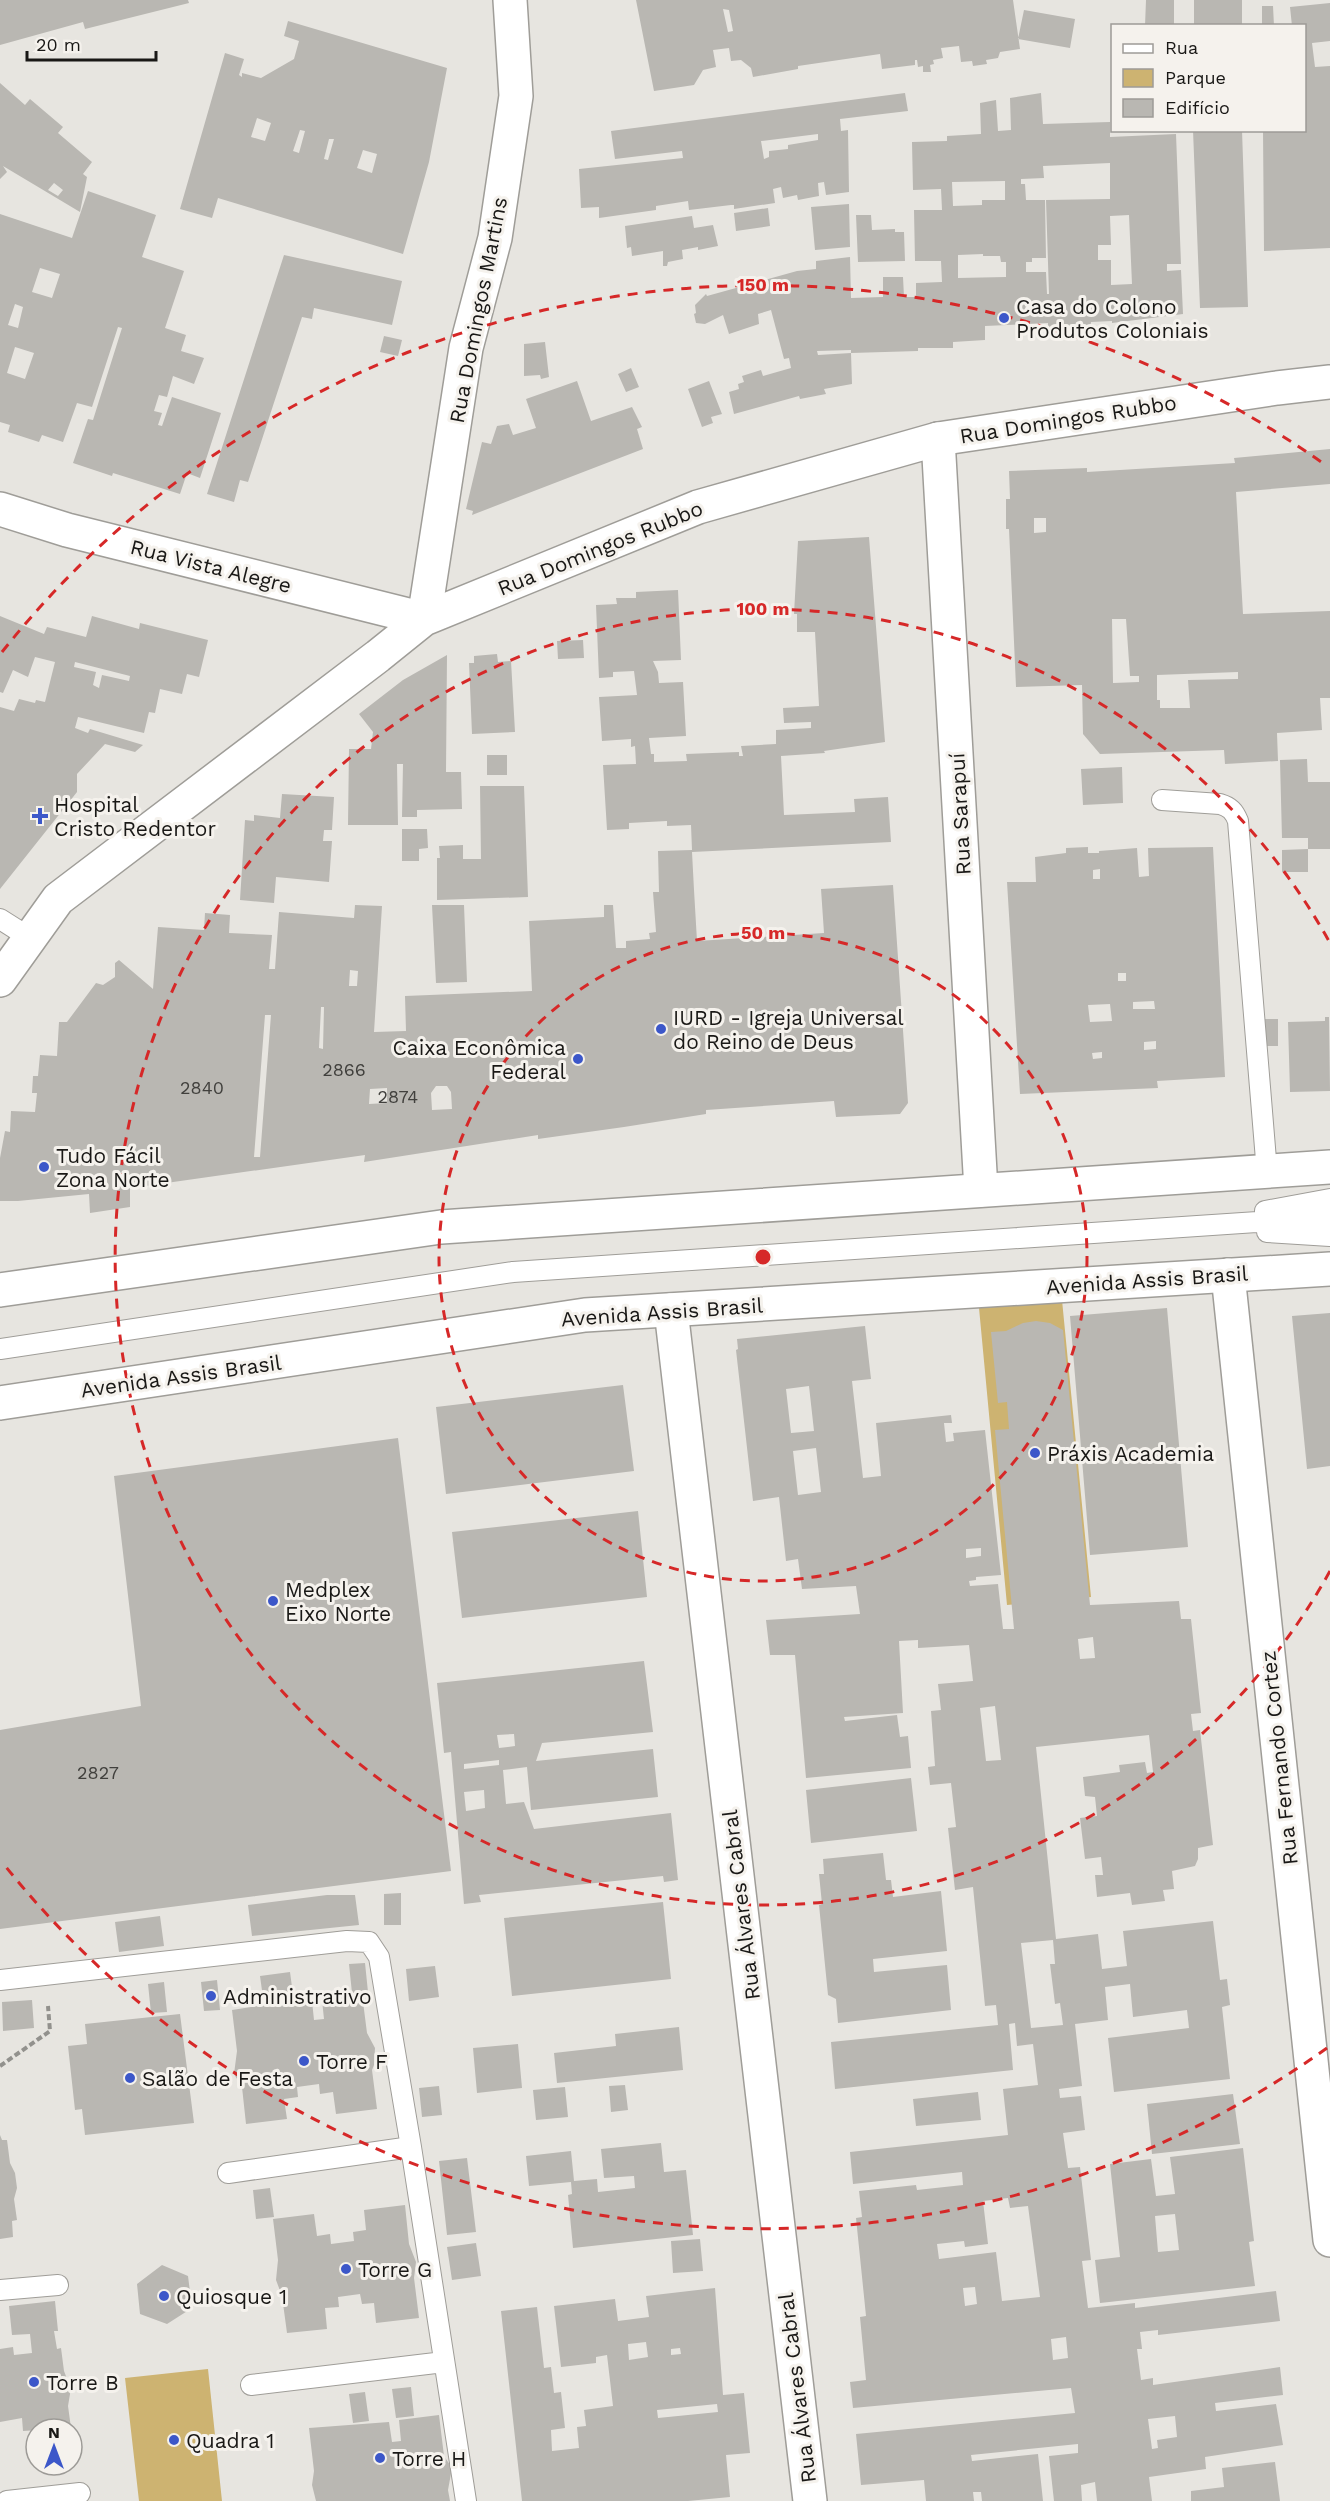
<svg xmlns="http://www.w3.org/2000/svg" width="1330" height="2501" font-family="'Work Sans',sans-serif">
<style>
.green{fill:#cdb371}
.building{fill:#b9b7b2;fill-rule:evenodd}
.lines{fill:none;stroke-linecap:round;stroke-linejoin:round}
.service-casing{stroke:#9f9d98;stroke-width:22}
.minor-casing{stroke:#9f9d98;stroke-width:36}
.tertiary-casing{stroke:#9f9d98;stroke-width:36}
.secondary-casing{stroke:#9f9d98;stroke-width:36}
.path{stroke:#92918d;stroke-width:4;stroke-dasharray:6 3;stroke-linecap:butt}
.service{stroke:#fff;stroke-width:20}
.minor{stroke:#fff;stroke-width:33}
.tertiary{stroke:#fff;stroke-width:33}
.secondary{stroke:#fff;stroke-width:33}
.ring{fill:none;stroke:#d62828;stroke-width:3;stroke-dasharray:10 8}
.poi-dot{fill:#3c57c9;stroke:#f5f2ed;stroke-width:2}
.labels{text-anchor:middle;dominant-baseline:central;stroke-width:6;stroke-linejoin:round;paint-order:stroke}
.number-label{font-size:18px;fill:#41403d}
.poi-label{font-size:21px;fill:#191816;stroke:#f5f2ed;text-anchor:start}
.street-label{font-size:21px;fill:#191816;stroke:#f5f2ed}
.centre{fill:#d62828;stroke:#f5f2ed;stroke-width:3}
.ring-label{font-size:18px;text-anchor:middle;font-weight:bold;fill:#d62828;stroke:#f5f2ed;stroke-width:6;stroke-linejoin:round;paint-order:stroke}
</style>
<rect width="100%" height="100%" fill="#e7e5e0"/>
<path class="green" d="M1062,1300L1091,1597L1007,1605L979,1308Z
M208,2369L222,2501H139L125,2378Z"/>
<path class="building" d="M0,0H188L189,3L85,29L83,22L0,45Z
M636,0H1013L1020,49L1000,52L998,58L986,60L987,64L973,66L972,61L961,62L959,46L941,48L943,58L933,60L934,64L930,65L931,72H923V66L918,67L917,60H915V65L882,69L880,54L798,66V69L753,77L751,68L741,60L731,61L729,48L713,50L716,67L703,70L694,85L654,91ZM723,9L729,10L733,31L728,32Z
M1146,0H1174V26H1145Z
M1194,0H1242V26H1194Z
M1330,3V41L1312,43L1315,67L1330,66V248L1264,251L1263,130H1304V26H1292L1290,7Z
M1262,6H1273L1274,26H1262Z
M1024,10L1075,19L1070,48L1018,39Z
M288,21L447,68L429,162L403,254L218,198L212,218L180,209L225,53L244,59L239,75L242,77V73L261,78L294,59L299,41L284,36ZM257,118L271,123L265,141L251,137ZM300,130L305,131L299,153L293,151ZM329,139H334L328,160L324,159ZM363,150L377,154L372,173L357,168Z
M0,83L25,105L30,99L63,127L58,133L92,162L83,174L87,177L80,212L3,166L7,172L0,179ZM54,183L63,190L58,196L48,190Z
M905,93L908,111L840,119L841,131L848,130L849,192L826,195L824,182L818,183L819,196L798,200L797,195L783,198L781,187L773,189L775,203L734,209V205H731L689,210L688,201L656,206V210L599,218V207L581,208L579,169L683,158L682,151L615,159L611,131ZM818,134V140L788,145V149L769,151V157L764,159L761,141Z
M1041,93L1043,124L1110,122V137L1176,134L1181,264H1167V271L1181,270L1183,314L1112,323V321L1091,322L1090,328H1048V323L985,326V340L953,342V348H918V351L851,353L852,384L824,389L826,394L800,399L799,396L734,414L729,392L739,389L738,384L744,382L742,376L761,370L763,376L791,368L789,358L784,359L771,310L758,314L759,324L729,334L723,315L705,324L696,323L694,314L696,313L695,305L706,294L707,296L797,271L816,269V261L850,257L851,298L883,297V277H903L904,297H916V283L942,282L941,261H915L914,210H942L941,189L913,190L912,142L947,141V136L981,134L980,103L996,100L998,131L1011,130L1010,98ZM1110,163V199L1046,200L1049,294H1047L1046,272H1026V262H1032V258H1046L1045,200H1026L1025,184H1021V179L1044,178L1043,166ZM1005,181V200H982V205L953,206L952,182ZM1129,215L1132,284L1111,285V260H1098V245H1111L1110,216ZM983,254V256H1000L1001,262H1006V277L958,278V255ZM851,350V353L818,355L817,351Z
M1193,130H1242L1248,307L1200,308Z
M88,191L156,215L142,257L184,271L165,328L186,335L181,351L204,358L194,384L173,376L167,397L159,395L154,411L162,413L158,425L162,426L172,397L221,413L200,478L187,473L180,494L113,473L112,476L73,463L88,419L93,420L122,328L118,327L92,407L77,403L63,442L42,435L39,442L8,432L10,425L0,422V214L72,238ZM40,268L60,274L52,298L32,292ZM15,304L23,307L18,328L8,325ZM15,347L34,353L25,379L7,373Z
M849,204L850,247L815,250L811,207Z
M768,208L770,226L736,231L734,213Z
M856,215H871L872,230L895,229V232H904L905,261L858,262Z
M692,216L694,228L713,225L718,246L698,250V247L682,250L683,259L668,262L667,266H663V251L632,256L631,247L627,248L625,226Z
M284,255L402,281L392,325L314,308L312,319L302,317L248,482L240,480L234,502L207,494Z
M384,336L402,340L398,356L380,352Z
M545,342L549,377L541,379L540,375L524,376V344Z
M631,368L639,387L626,392L618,374Z
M577,381L591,421L632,407L642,427L637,429L643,449L472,515L473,511L466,509L482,442L491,444L497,426L509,424L513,435L536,428L526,399Z
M709,381L722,414L711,417L713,423L702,427L688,389Z
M1330,449V484L1236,492L1243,614L1330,611V698H1320L1322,730L1277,733L1278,761L1225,764L1224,750L1100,754L1083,734L1082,685L1016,687L1009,529H1006V499H1010L1009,471L1087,468V472L1235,463L1234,458ZM1034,518H1046V532L1034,533ZM1112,619H1126L1130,676H1139V682L1113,683ZM1238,672V679L1188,680L1190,708H1160V700H1157V675Z
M869,537L885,742L824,751L825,753L781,756L784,815L855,812L854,799L888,797L891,842L692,852L694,890L697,941L824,933L821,889L893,885L908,1103L900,1114L836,1117L834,1101L706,1110V1114L624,1127L538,1139V1135L364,1162L365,1155L145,1186V1182H137L136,1186L130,1188V1207L90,1213L89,1194L18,1201H0V1158L5,1131L10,1132L11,1111L35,1112L37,1093H32L33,1076H38L40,1055L57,1056L59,1022H67L96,983L103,985L115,977V963L119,960L153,989L158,927L204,930L205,913L230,915L229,933L272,935L269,969H275L279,912L354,918L355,905L382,906L374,1032L406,1031L405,996L532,991L529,921L604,917V905H613L616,948H626V941L650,939L649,933L656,932L653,892H659L658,851L692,850L691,825L667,826V821L629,823V829L607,830L603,765L636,764L635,746L631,747V739L602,741L599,697L637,695L634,671L613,672V677L599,678L596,605L617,604L616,598H636V592L678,590L681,660L653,661L658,672L659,683L683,682L686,736L649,738L651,754H654V762L687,761L686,754L739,752V756H743L741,746L776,744V730L811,728V722L784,723L783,708L819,706L815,632H797V614H794L798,541ZM350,970L358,971L357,986H349ZM321,1007H324L323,1049L319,1048ZM265,1015H271L260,1157H254ZM436,1086H447L451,1092L452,1109L432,1110L431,1093ZM387,1088V1103L369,1104L370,1089Z
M0,616L44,634L47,627L86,637L92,616L139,629L140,623L208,640L199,677L187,674L182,694L160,689L155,713L149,712L144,733L78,717L75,728L88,733L90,729L143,745L135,752L105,744L77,774V792L0,889V707L14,711L19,699L35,703L36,700L45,702L55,662L35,657L28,677L13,670L3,693L0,692ZM75,662L130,676L129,681L102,675L99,688L93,685L96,672L74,667Z
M583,640L584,658L558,659L557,641Z
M497,654L498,662L511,661L515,732L472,734L469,663H474V656Z
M447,655L446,772H461L462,809L417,810V817H402L403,764H397L398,825H348L349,749H371L373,732L359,714L403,680Z
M487,755H507V775H487Z
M1307,759L1308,782H1330V849H1308V838H1282L1280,760Z
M1122,767L1123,803L1083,805L1081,769Z
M480,786H524L528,897L437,900V858H440L439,846L463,845V859H481Z
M282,794L334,797L332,830H324L323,841H332L329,882L276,877L274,903L240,900L245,820L254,821V815L280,818Z
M402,829H427L428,848L419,849V861H402Z
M1088,847V853H1099V851L1137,848L1139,877L1149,876L1148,848L1213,847L1225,1077L1157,1081L1158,1088L1020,1094L1007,882H1036L1035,857L1066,853V848ZM1100,869V879H1093V870ZM1118,973H1126V981H1118ZM1154,1001L1155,1009H1133V1002ZM1110,1004L1112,1021L1090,1022L1088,1005ZM1156,1041V1049L1144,1050V1042ZM1102,1052V1058L1093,1059L1092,1053Z
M1308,849V872H1282V850Z
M432,905H464L467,982L436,983Z
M1325,1017H1329L1330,1091L1290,1092L1288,1022L1325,1021Z
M1265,1019H1278V1046H1266Z
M1167,1308L1188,1547L1090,1555L1070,1316Z
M1330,1313V1466L1307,1469L1292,1316Z
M1036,1321L1050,1323L1063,1330L1090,1605L1179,1601L1181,1619H1191L1201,1713L1191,1714L1193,1731L1200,1730L1213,1845L1198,1848V1859L1195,1866L1172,1871L1174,1889L1163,1890L1165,1901L1132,1905L1130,1893L1097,1897L1095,1875H1103L1101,1857L1085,1859L1080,1818L1097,1816L1095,1797L1085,1796L1083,1777L1120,1772L1119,1765L1145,1762L1147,1773L1153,1772L1149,1735L1036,1747L1056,1939L1098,1934L1102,1969L1127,1966L1123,1931L1213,1921L1220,1980L1227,1979L1230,2005L1222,2007L1230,2079L1114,2092L1108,2038L1189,2028L1187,2010L1133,2017L1130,1984L1105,1987L1108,2020L1075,2024L1082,2086L1059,2089L1060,2098L1081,2096L1085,2130L1063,2133L1068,2168L1080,2167L1091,2260L1082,2261L1088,2308L1135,2303V2308L1276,2291L1280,2321L1158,2335V2330L1140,2332L1142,2349H1137L1141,2380L1153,2378V2385L1280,2367L1283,2395L1215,2403L1216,2411L1276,2404L1283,2445L1205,2457L1206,2469L1149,2477L1152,2501H1097L1095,2482L1081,2485L1082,2501H1054L1049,2456L1078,2453V2444L971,2455L972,2461L1038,2454L1043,2501H982L981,2492H973L974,2501H926L924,2480L861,2485L856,2434L1075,2413L1071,2388L853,2408L850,2382L866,2380L860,2317L866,2316L856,2218L862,2217L859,2191L916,2185L917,2190L963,2185L962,2172L853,2184L850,2152L1008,2135L1003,2089L1038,2085L1033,2044L1017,2046L1015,2023L1009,2024L1013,2070L835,2089L831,2042L998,2025L996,2005L985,2006L973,1887L955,1890L948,1828L956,1827L951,1783L930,1785L928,1767L935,1766L931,1711L941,1710L938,1684L973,1681L969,1645L918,1648V1640L899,1641L903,1713L844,1717L845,1721L897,1715L900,1737L908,1736L911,1768L806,1778L795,1655H770L766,1620L860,1614L856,1586L802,1589L798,1559L786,1561L779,1497L753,1501L736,1350L738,1349L737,1339L865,1326L871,1379L852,1381L863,1478L881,1476L876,1423L951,1415L952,1423H944L946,1442L954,1441L953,1433L985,1430L1001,1575L976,1577V1580L969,1581L970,1586L998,1584L1003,1629H1014L995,1430L1009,1429L1007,1402L998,1403L991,1332L1006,1331L1023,1323ZM809,1386L814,1431L791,1433L786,1389ZM816,1448L821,1492L798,1495L793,1451ZM981,1548V1556L966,1558V1549ZM1093,1637L1095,1658L1080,1659L1078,1639ZM995,1706L1001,1760L986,1761L980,1708ZM1053,1940L1055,1964H1050L1055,2004L1060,2003L1063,2025L1031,2028L1021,1943ZM1008,2198L1010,2208L1028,2206L1040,2297L1002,2301L996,2252L939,2259L937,2244L964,2241L965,2247L988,2244L983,2201ZM975,2287L977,2304L965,2306L963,2288ZM1066,2337L1068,2358L1053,2360L1051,2339ZM1175,2416L1177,2437L1157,2440L1158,2448L1152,2449L1148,2419Z
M623,1385L634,1471L446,1494L436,1407Z
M398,1438L451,1871L0,1929V1730L141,1706L114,1476Z
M638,1511L647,1597L462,1618L452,1532Z
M644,1661L653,1732L542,1743L536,1761L653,1749L658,1797L531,1810L527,1767L503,1770L506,1804L524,1802L534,1829L671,1813L678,1880L664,1882L663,1876L479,1895L481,1902L464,1904L451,1752L444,1753L437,1683ZM514,1734L515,1746L499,1748L497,1735ZM499,1760V1765L464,1769V1764ZM484,1790L485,1808L466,1811L464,1792Z
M911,1778L917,1831L811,1843L806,1790Z
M883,1853L886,1880H891L893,1897L941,1891L947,1951L873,1959L874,1972L947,1965L951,2010L838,2023L836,1999L828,1995L819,1905L822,1904L819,1874H824L823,1859Z
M401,1893V1925H384V1894Z
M327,1895H355L359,1925L252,1936L248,1905Z
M663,1902L671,1979L512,1996L504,1918Z
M160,1916L164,1946L119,1952L115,1922Z
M365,1963L368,1992L352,1993L349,1964Z
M435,1966L439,1997L409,2001L406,1969Z
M290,1972L294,2002L274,2004V2006L312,2001L314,2020L324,2019L322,2000L362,1994L367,2033L375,2048L374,2065L372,2070L377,2109L336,2114L333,2092L320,2094L319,2084L297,2087L298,2097L284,2099L287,2119L246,2124L242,2087L234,2074L237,2051L232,2010L264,2005L260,1976Z
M217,1980L220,2010L204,2011L201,1982Z
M164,1982L167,2012L151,2013L148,1984Z
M32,2000L34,2028L3,2031L2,2002Z
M180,2014L194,2123L85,2135L82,2109L75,2110L68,2046L87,2044L85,2024Z
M679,2027L683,2070L557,2083L554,2053L616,2046L615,2034Z
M518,2044L522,2088L477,2093L473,2048Z
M625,2085L628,2110L611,2112L609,2086Z
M439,2086L442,2115L422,2117L419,2088Z
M565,2087L568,2117L536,2120L533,2090Z
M978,2092L981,2120L916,2126L913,2099Z
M1233,2094L1240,2144L1152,2154L1147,2104Z
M0,2135L2,2140H7L10,2163L15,2173L17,2188L14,2199L17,2220L12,2221L13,2237L0,2239Z
M661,2143L664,2172L686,2170L693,2235L573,2248L568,2195L572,2194L571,2182L529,2186L526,2156L571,2151L574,2181L597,2179L598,2192L635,2188L634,2176L604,2178L601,2149Z
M1243,2148L1254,2241L1249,2242L1255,2286L1100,2303L1095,2260L1120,2257L1110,2164L1151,2159L1156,2196L1175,2194L1170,2157ZM1175,2214L1179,2250L1158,2252L1155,2216Z
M467,2158L476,2232L447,2235L439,2161Z
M270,2188L274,2217L256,2219L253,2190Z
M405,2205L409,2244L416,2262L414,2278L419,2318L376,2323L374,2303L362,2304L360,2294L338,2297L339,2307L325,2308L327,2329L287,2333L282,2296L276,2280L278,2260L273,2219L314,2214L317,2236L330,2234L331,2244L354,2241L353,2232L366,2230L364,2210Z
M700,2239L703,2271L673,2273L671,2241Z
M476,2243L481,2276L452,2280L447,2247Z
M162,2265L188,2276L192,2308L167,2324L140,2314L137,2284Z
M715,2288L723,2395L744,2393L750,2453L726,2455L730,2497L688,2501H522L501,2311L537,2307L544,2368L551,2367L554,2393L561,2392L565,2428L551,2430L552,2451L579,2448L577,2427L586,2426L584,2410L613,2406L607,2355L596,2357V2363L561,2367L554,2306L615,2299L618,2321L649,2317L646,2296ZM646,2342L648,2357L629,2360L628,2344ZM680,2348L681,2354L671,2355V2349ZM717,2404L718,2412L658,2418L657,2410Z
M55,2301L58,2331H54L57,2349L61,2348L64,2371L69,2384L70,2394L68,2406L71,2428L23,2431L22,2418L0,2422V2349L13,2347L14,2355L32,2353L30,2334L12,2335L9,2306Z
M411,2387L414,2416L396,2418L392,2389Z
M365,2392L369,2421L353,2423L349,2394Z
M439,2415L444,2456L452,2468L448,2490L450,2501H316L312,2485L314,2471L309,2428L389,2422L392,2442L401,2441L399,2420Z
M1275,2462L1280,2501H1191V2491L1224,2487L1222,2468Z"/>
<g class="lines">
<g class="service-casing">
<path id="service" d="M1162,800L1220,804C1230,807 1234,811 1238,821L1267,1172
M0,919L30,938
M1265,1211L1330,1199
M1267,1232L1330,1236
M0,1349L513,1272L1330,1217
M0,1980L347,1941L369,1942L379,1957L411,2147L466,2501
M228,2173L411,2147
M0,2290L58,2285
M251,2385L444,2362
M7,2501L80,2493"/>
</g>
<g class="minor-casing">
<path id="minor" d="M938,439L981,1190
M1228,1275L1330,2240
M671,1310L810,2501"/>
</g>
<g class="tertiary-casing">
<path id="tertiary" d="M0,509L67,530L424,619
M424,619L466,348L495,238L516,96L510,0
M0,980L58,899L378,656L424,619L698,507L938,439L1277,388L1330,382"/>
</g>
<g class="secondary-casing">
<path id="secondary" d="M0,1290L441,1227L1330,1167
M0,1403L585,1315L1330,1269"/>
</g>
<path class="path" d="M0,2066L50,2031L48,2006"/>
<use href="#service" class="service"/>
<use href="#minor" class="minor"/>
<use href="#tertiary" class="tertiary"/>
<use href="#secondary" class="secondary"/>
</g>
<g class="ring">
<circle cx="763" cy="1257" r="324"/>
<path d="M1330 1571A648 648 0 1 1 1330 943"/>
<path d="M1327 2048A972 972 0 0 1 2 1862M2 652A972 972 0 0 1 1327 466"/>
</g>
<g class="poi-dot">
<circle cx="1004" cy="318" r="6"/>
<path d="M37 807h6v6h6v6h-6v6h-6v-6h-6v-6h6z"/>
<circle cx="661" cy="1029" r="6"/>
<circle cx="578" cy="1059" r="6"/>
<circle cx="44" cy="1167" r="6"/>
<circle cx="1035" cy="1453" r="6"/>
<circle cx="273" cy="1601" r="6"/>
<circle cx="211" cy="1996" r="6"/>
<circle cx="304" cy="2061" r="6"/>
<circle cx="130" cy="2078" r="6"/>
<circle cx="346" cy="2269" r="6"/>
<circle cx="164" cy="2296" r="6"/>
<circle cx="34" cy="2382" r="6"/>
<circle cx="174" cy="2440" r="6"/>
<circle cx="380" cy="2458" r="6"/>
</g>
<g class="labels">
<g class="number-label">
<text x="344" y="1069">2866</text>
<text x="202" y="1087">2840</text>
<text x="398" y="1096">2874</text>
<text x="98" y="1772">2827</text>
</g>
<g class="poi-label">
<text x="1016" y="306">Casa do Colono<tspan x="1016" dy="24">Produtos Coloniais</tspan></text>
<text x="54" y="804">Hospital<tspan x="54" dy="24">Cristo Redentor</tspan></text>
<text x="673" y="1017">IURD - Igreja Universal<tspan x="673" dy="24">do Reino de Deus</tspan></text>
<text x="566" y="1047" text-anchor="end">Caixa Econômica<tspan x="566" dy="24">Federal</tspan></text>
<text x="56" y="1155">Tudo Fácil<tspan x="56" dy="24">Zona Norte</tspan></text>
<text x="1047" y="1453">Práxis Academia</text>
<text x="285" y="1589">Medplex<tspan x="285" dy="24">Eixo Norte</tspan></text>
<text x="223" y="1996">Administrativo</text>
<text x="316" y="2061">Torre F</text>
<text x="142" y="2078">Salão de Festa</text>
<text x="358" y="2269">Torre G</text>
<text x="176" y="2296">Quiosque 1</text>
<text x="46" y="2382">Torre B</text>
<text x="186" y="2440">Quadra 1</text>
<text x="392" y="2458">Torre H</text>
</g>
<g class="street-label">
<text transform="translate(478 310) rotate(-79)">Rua Domingos Martins</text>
<text transform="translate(1068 419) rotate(-9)">Rua Domingos Rubbo</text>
<text transform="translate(600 548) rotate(-22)">Rua Domingos Rubbo</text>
<text transform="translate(211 566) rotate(14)">Rua Vista Alegre</text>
<text transform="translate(960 814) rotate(-93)">Rua Sarapuí</text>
<text transform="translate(1147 1280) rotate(-4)">Avenida Assis Brasil</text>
<text transform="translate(662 1312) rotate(-4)">Avenida Assis Brasil</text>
<text transform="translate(181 1376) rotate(-8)">Avenida Assis Brasil</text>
<text transform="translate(1279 1758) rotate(-96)">Rua Fernando Cortez</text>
<text transform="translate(741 1905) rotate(-97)">Rua Álvares Cabral</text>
<text transform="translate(797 2388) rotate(-97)">Rua Álvares Cabral</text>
</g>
</g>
<circle cx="763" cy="1257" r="9" class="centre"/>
<g class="ring-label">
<text x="763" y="291">150 m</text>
<text x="763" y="615">100 m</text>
<text x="763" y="939">50 m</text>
</g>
<rect x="1111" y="24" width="195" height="108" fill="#f5f2ed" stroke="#9d9b97" stroke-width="1.5"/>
<rect x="1123" y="44" width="30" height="9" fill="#ffffff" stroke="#9d9b97" stroke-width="1.5"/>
<text x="1165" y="54" font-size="18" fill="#191816">Rua</text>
<rect x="1123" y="69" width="30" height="18" fill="#cdb371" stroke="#9d9b97" stroke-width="1.5"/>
<text x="1165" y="84" font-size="18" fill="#191816">Parque</text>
<rect x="1123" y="99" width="30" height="18" fill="#b9b7b2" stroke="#9d9b97" stroke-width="1.5"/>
<text x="1165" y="114" font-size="18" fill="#191816">Edifício</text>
<g transform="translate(54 2447)"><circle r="28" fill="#f5f2ed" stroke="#9d9b97" stroke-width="1.5"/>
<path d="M0-4.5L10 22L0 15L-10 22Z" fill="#3c57c9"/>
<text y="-9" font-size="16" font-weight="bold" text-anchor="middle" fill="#191816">N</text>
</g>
<path d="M27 51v9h129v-9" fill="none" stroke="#191816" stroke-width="3"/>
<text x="36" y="51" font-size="18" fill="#191816" stroke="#f5f2ed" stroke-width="4.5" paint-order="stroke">20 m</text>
</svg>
